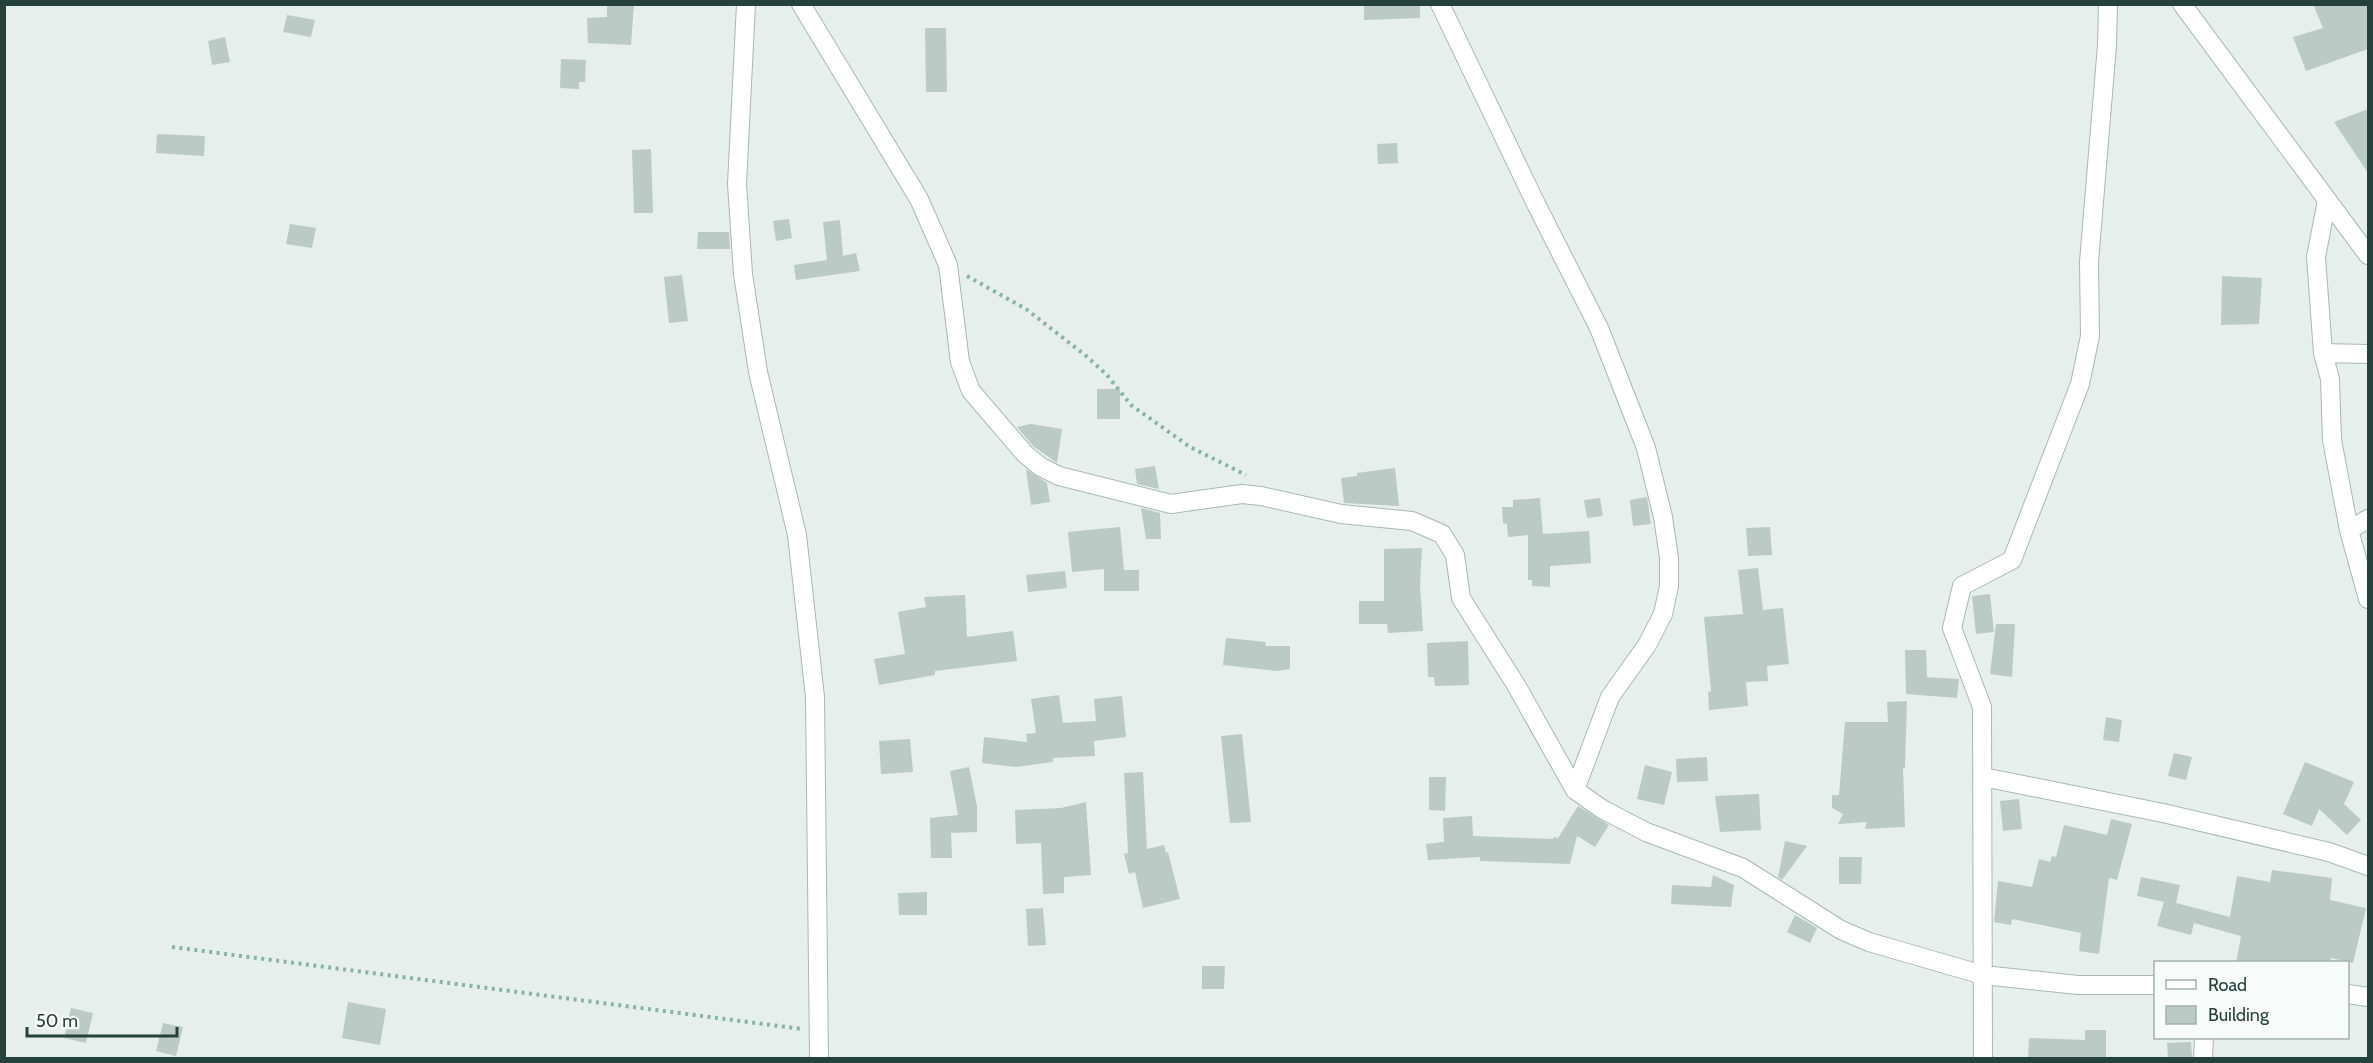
<svg xmlns="http://www.w3.org/2000/svg" width="2373" height="1063" font-family="Cabin,sans-serif">
<style>
.building{fill:#bbcac4}
.lines{fill:none;stroke-linecap:round;stroke-linejoin:round}
.minor-casing{stroke:#a8b8b2;stroke-width:20}
.tertiary-casing{stroke:#a8b8b2;stroke-width:20}
.path{stroke:#86b3a5;stroke-width:4;stroke-dasharray:3 4.5;stroke-linecap:butt}
.minor{stroke:#fff;stroke-width:18}
.tertiary{stroke:#fff;stroke-width:18}
</style>
<rect width="100%" height="100%" fill="#e6efeb"/>
<path class="building" d="M607,4H634L631,45L588,43L587,18L607,17Z
M1364,4H1420V18L1364,20Z
M2313,4H2368V49L2306,71L2293,37L2323,28Z
M287,15L315,20L311,37L283,32Z
M925,28H946L947,92H926Z
M225,37L230,62L212,65L208,41Z
M561,59L586,60L585,82H579V89L560,88Z
M2368,109V173L2334,122Z
M157,134L205,136L204,156L156,153Z
M1397,143L1398,163L1378,164L1377,144Z
M651,149L653,213H634L632,150Z
M789,219L792,238L776,241L773,221Z
M840,220L843,256L856,253L860,271L796,280L794,265L827,260L823,222Z
M290,224L316,228L312,248L286,244Z
M698,232H729L730,249H697Z
M682,275L688,321L669,323L664,277Z
M2222,276L2262,278L2259,324L2221,325Z
M1097,389H1120V419H1097Z
M1031,424L1062,429L1057,463L1033,446L1017,427Z
M1155,466L1159,489L1137,484L1135,469Z
M1395,468L1399,506L1344,503L1341,478L1357,476V473Z
M1026,469L1047,483L1050,502L1031,505Z
M1647,497L1651,524L1633,526L1630,500Z
M1540,498L1543,534L1589,531L1591,563L1550,566V587L1532,586V580H1528V535L1508,537L1507,524L1503,523L1502,507H1513V500Z
M1600,498L1603,516L1587,518L1584,500Z
M1141,508L1160,513L1161,539H1146Z
M1120,527L1124,570H1139V591H1104V569L1072,572L1068,532Z
M1770,527L1772,555L1748,556L1746,528Z
M1422,548L1420,585L1423,631L1388,633L1387,624H1359V601H1384V549Z
M1758,568L1763,610L1783,608L1789,664L1767,666L1768,681L1746,682L1748,706L1709,710L1708,692L1711,691L1704,617L1743,614L1738,570Z
M1065,571L1067,588L1028,592L1026,575Z
M1990,594L1994,632L1976,634L1972,596Z
M965,595L967,637L1013,631L1017,661L935,671V675L879,685L874,659L905,654L898,612L926,607L924,597Z
M1996,624H2015L2012,677L1990,674Z
M1226,638L1266,642L1265,646H1290V669L1276,671L1223,665Z
M1468,641L1469,685L1435,686L1434,677H1428L1427,643Z
M1905,650H1926L1927,677L1959,679L1957,698L1906,694Z
M1059,695L1063,723L1096,721L1094,699L1122,696L1126,737L1094,741L1095,756L1053,758V762L1016,767L982,763L984,737L1027,742L1026,734L1036,733L1031,699Z
M1907,701L1905,768H1903L1905,827L1865,829L1867,822L1838,824L1843,814L1832,808V795H1839L1845,722H1888L1887,702Z
M2106,717L2122,720L2119,742L2103,740Z
M1242,734L1251,822L1230,823L1221,736Z
M910,739L913,772L881,774L879,741Z
M2174,753L2192,757L2186,780L2168,776Z
M1707,757L1708,781L1677,782L1676,759Z
M2305,762L2354,782L2344,804L2361,820L2347,835L2319,809L2312,826L2283,814Z
M1645,765L1672,772L1664,805L1637,799Z
M969,767L977,806V832L951,833L952,858H931L930,818L958,815L950,771Z
M1143,772L1147,849L1164,845L1166,853L1168,852L1180,899L1143,908L1135,872L1129,874L1124,854L1128,853L1124,773Z
M1429,777H1446L1445,811L1429,810Z
M1759,794L1761,830L1720,832L1715,796Z
M2019,799L2022,829L2003,831L2000,801Z
M1086,802L1091,875L1064,877V893L1043,894L1041,843L1016,844L1015,810L1061,808Z
M1578,806L1609,825L1595,847L1577,836L1570,864L1480,861V857L1428,860L1426,844L1444,842L1443,818L1472,816L1473,836L1553,839L1554,837L1558,838Z
M2111,819L2132,824L2117,880L2109,878L2099,954L2079,951L2081,933L2012,919L2011,925L1994,922L1998,881L2032,887L2039,859L2050,862L2052,856L2056,857L2064,825L2107,835Z
M1785,841L1807,846L1782,880L1778,877Z
M1839,857H1862L1861,884H1839Z
M2272,870L2332,878L2330,900L2366,908L2353,963L2331,958L2329,963H2236L2241,936L2194,923L2191,935L2157,926L2164,902L2137,896L2141,877L2180,885L2176,903L2230,917L2237,876L2270,882Z
M1713,875L1734,885L1731,907L1671,904L1672,885L1711,887Z
M927,892V915H899L898,893Z
M1043,908L1046,945L1028,946L1026,909Z
M1795,915L1817,928L1810,943L1787,932Z
M1202,966H1225L1224,989H1202Z
M348,1002L386,1009L380,1045L342,1038Z
M71,1008L93,1013L86,1043L64,1038Z
M163,1023L183,1027L176,1056L156,1051Z
M2085,1030H2106V1059H2028L2029,1038L2085,1040Z
M2191,1042L2192,1057L2168,1059L2167,1043Z"/>
<g class="lines">
<g class="minor-casing">
<path id="minor" d="M746,4L737,184L743,274L758,372L797,535L815,697L819,1058
M801,4L919,199L948,265L960,362L971,391L1025,454L1041,467L1059,476L1171,504L1242,494L1261,496L1341,514L1412,521L1442,534L1455,555L1461,598L1516,685L1575,790L1602,809L1646,832L1743,868L1841,930L1869,942L1983,975L2078,985H2156
M1440,4L1536,204L1599,328L1646,448L1663,517L1669,558V586L1663,614L1647,645L1610,697L1575,790
M2327,200L2316,257L2323,353L2330,379L2332,440L2349,530L2368,599
M2323,353L2368,354
M2349,530L2368,519
M1983,777L2163,813L2329,852L2368,866
M2348,994L2368,997
M1983,1058L1982,707L1952,628L1962,586L2012,560L2080,384L2090,336L2089,262L2107,45L2108,4
M2203,1058L2204,1038"/>
</g>
<g class="tertiary-casing">
<path id="tertiary" d="M2182,4L2368,255"/>
</g>
<path class="path" d="M967,276L1026,309L1085,355L1107,375L1131,405L1190,447L1246,475
M172,947L802,1029"/>
<use href="#minor" class="minor"/>
<use href="#tertiary" class="tertiary"/>
</g>
<rect width="2373" height="1063" fill="none" stroke="#24423a" stroke-width="12"/>
<rect x="2154" y="961" width="195" height="78" fill="#f7fbf9" stroke="#a3b1ad" stroke-width="1.5"/>
<rect x="2166" y="980" width="30" height="9" fill="#ffffff" stroke="#a3b1ad" stroke-width="1.5"/>
<text x="2208" y="991" font-size="18" fill="#24423a">Road</text>
<rect x="2166" y="1006" width="30" height="18" fill="#bbcac4" stroke="#a3b1ad" stroke-width="1.5"/>
<text x="2208" y="1021" font-size="18" fill="#24423a">Building</text>
<path d="M27 1027v9h150v-9" fill="none" stroke="#24423a" stroke-width="3"/>
<text x="36" y="1027" font-size="18" fill="#24423a" stroke="#f7fbf9" stroke-width="4.5" paint-order="stroke">50 m</text>
</svg>
